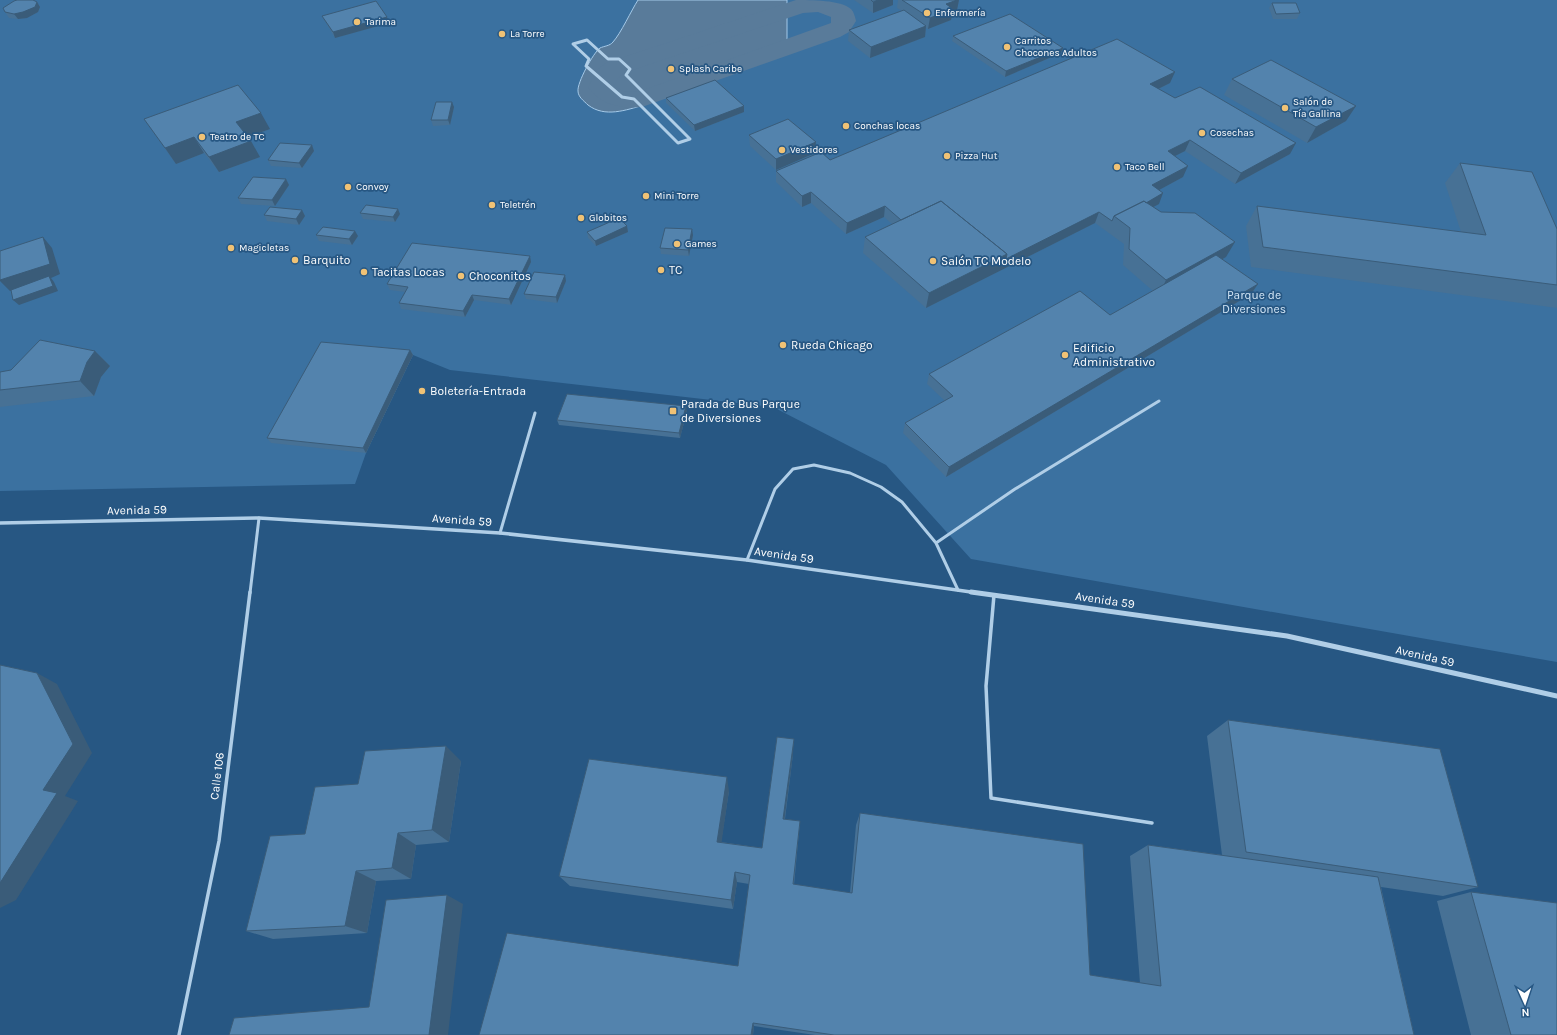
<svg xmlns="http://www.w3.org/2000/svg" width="1557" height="1035" font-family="Karla,sans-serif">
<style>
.green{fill:#3b71a0}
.water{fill:#597b9a;stroke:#a4c9e8}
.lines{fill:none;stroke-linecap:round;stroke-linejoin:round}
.canal{fill:#597b9a;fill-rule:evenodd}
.lane-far1{stroke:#b0cee7;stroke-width:3}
.lane{stroke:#b0cee7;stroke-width:3.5}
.street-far2{stroke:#b0cee7;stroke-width:3}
.street-far1{stroke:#b0cee7;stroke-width:3.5}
.street{stroke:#b0cee7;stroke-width:5}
.wall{fill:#477195}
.shaded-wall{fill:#3a5c79}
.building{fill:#5383ad;stroke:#3a5c79}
.poi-dot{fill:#f0c275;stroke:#275783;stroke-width:1.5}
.labels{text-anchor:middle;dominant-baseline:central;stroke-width:3.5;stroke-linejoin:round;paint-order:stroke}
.far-poi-label{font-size:10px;fill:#fff;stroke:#275783;text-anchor:start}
.poi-label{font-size:12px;fill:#fff;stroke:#275783;text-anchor:start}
.park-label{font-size:12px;fill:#d3e6f6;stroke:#275783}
.street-label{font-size:12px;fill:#fff;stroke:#275783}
</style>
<rect width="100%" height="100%" fill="#275783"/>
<path class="green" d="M0,0H1557V662L971,559L886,465L773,407L450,370L413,355L366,453L355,484L0,491Z"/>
<path class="water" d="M638,0H787V46L783,52L776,56L644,105C626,110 605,118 588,105C584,101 578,97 578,91C577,83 593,53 600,48C604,46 610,46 613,42C621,33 631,11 638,0Z"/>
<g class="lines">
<path class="canal" d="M796,0C811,0 841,0 851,9C854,12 855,17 856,21L849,32L840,37L642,107C621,109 601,105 588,87L598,69L606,63ZM818,12L831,17V23L638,92L623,91L614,86L618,78L624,73L803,13Z"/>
<path class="lane-far1" d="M500,533L535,413
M936,543L1015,489L1159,401
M747,560L775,489L793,469L814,465L850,473L881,487L902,502L936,543L958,590
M250,593L259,518"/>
<path class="lane" d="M994,595L986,686L991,798L1152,823
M179,1035L219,841L250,592"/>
<path class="street-far2" d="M587,40L608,59H619L630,69L626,75L690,139L678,143L634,99L622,97L586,66L589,59L573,44Z"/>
<path class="street-far1" d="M0,523L259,518L500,533L747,560L978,593"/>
<path class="street" d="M971,592L1287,636L1557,696"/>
</g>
<path class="wall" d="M854,0H893V5L873,13Z
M898,0H959L957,10L953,12L951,20L928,29L926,28L925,37L870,58L848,41L849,30L902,11L897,8Z
M37,2L40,7L38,12L27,18L18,19L9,18L5,12Z
M1272,3L1300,13L1297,19H1273L1269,8Z
M322,16L389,23L335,38L325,21Z
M953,36L1063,48L1061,53L1005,77L952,41Z
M1232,79L1346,121L1307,143L1224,95Z
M1170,83L1159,89L1175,98L1290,154L1235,184L1185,151L1175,156L1183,177L1159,190V204L1153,207L1226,257L1222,259L1258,284L1251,294L946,477L903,433L905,423L945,401L927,384L929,374L1110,315L1153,291L1123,265L1124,244L1095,223L926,308L863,253L865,237L892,224L884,217L846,234L811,203L802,207L776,182V171Z
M666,98L744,106V112L695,131L666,103Z
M454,107L450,125L433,126L431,120Z
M144,119L270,129L248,137L260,157L219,172L204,153L176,164Z
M749,135L815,153L776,170L750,146Z
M312,145L314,151L302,168L271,166L268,160Z
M1460,163L1557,229V308L1251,267L1246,226L1257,206L1461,232L1445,183Z
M286,179L289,185L275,206L241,204L238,198Z
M302,210L305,216L299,225L267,221L264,215Z
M360,213L400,214L395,222L363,219Z
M627,226L628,232L596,246L588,238L587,232Z
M316,235L358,236L352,245L319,241Z
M693,235L689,256L661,254L660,248Z
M531,262L511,305L474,300L465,317L401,309L399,303L405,292L390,290L387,284Z
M566,281L557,303L526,299L524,294Z
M410,350L413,355L366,453L271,443L267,438Z
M95,351L110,366L101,377L94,396L0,407V372L11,370Z
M687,411L680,438L559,425L557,420Z
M1228,720L1478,887L1443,896L1381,887L1414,1035H815L754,1026L753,1035H479L738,966L749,884L737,882L733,909L570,886L559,876L729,791L721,842L762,848L793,754L785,819L800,821L794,885L850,893L856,825L860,813L1090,975L1140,983L1130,856L1148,845L1222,855L1207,736Z
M461,761L449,842L416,845L411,879L376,881L367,933L273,939L246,931L305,834L358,784Z
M1471,892L1557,1035H1471L1437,901Z"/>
<path class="shaded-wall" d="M878,0H893V5L873,13V2Z
M957,0H959L957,10L953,12L951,20L928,29L930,18L946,4Z
M37,2L40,7L38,12L27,18L18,19L14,14Z
M387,17L389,23L335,38L333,32Z
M926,26L925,37L870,58L871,47Z
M1063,48L1061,53L1005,77L1006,71Z
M1175,72L1170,83L1146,95L1150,84Z
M452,102L454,107L450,125L448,120Z
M744,106V112L695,131L694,125Z
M1356,106L1346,121L1307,143L1316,127Z
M261,113L270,129L245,138L236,122Z
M194,137L204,153L176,164L165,148Z
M1190,140L1185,151L1163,162L1168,151Z
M251,141L260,157L219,172L209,157Z
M816,142L815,153L776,170V159Z
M1296,143L1290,154L1235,184L1241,173Z
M312,145L314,151L302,168L299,163Z
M1188,166L1183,177L1148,196L1152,185Z
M286,179L289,185L275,206L272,200Z
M811,192V203L802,207V196Z
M1163,193L1159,204L1123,223L1117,218Z
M885,206L884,217L846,234L847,223Z
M398,209L400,214L395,222L393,217Z
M302,210L305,216L299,225L296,219Z
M1099,212L1095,223L926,308L929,293L1007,254Z
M627,226L628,232L596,246L595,241Z
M692,229L693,235L689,256L688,250Z
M355,231L358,236L352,245L349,239Z
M43,237L52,248L60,274L51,278L54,282L58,291L19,305L13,300L50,278L10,291L0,281V280Z
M1235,242L1226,257L1159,295L1166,280Z
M530,256L531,262L511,305L509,299Z
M565,275L566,281L557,303L556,297Z
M1258,284L1251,294L946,477L949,467Z
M472,295L474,300L465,317L463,311Z
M410,350L413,355L366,453L363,448Z
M95,351L110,366L101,377L94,396L80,381L87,362Z
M686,406L687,411L680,438L679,433Z
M37,673L57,684L92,753L65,796L78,801L16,900L0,908V883L43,790Z
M794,739L793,754L783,831V819Z
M446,746L461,761L449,842L432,830Z
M727,777L729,791L720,853L717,842Z
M398,833L416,845L411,879L392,868Z
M356,871L376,881L367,933L345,926Z
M735,872L737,882L733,909L731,900Z
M447,895L463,904L448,1035H429Z
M753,1023L754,1026L753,1035H751Z"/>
<path class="building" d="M17,0H33L37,2L35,7L23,12L14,14L5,12L3,8L14,1Z
M871,0H878L873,2Z
M902,0H957L946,4L953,9L930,18Z
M376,1L387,17L333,32L322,16Z
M1272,3H1296L1300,13L1276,14Z
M904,10L926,26L871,47L849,30Z
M1010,14L1063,48L1006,71L953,36Z
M1117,39L1175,72L1150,84L1175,98L1200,87L1296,143L1241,173L1190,140L1168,151L1188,166L1152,185L1163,193L1146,203L1144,201L1114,216L1112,221L1099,212L1006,259L1007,254L941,201L901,220L885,206L847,223L811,192L802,196L776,171L821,152L830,160Z
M1271,60L1356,106L1316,127L1232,79Z
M715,80L744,106L694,125L666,98Z
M238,85L261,113L236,122L251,141L209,157L194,137L165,148L144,119Z
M436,102H452L448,120H431Z
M788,119L816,142L776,159L749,135Z
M280,143L312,145L299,163L268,160Z
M1460,163L1532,172L1557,229V285L1263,247L1257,206L1486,235Z
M253,177L286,179L272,200L238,198Z
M941,201L1007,254L929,293L865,237Z
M1144,201L1161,212L1195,213L1235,242L1166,280L1129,249L1130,228L1114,216Z
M366,205L398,209L393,217L360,213Z
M270,207L302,210L296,219L264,215Z
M619,218L627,226L595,241L587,232Z
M323,227L355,231L349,239L316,235Z
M665,228L692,229L688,250L660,248Z
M43,237L50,264L0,280V251Z
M412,243L530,256L509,299L472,295L463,311L399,303L408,287L387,284Z
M1216,255L1258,284L949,467L905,423L953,396L929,374L1080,291L1110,315Z
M534,272L565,275L556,297L524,294Z
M49,276L53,286L13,300L11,290Z
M40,340L95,351L87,362L80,381L0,390V372L11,370Z
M321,342L410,350L363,448L267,438Z
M567,394L686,406L679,433L557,420Z
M0,665L37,673L73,744L43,790L57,793L0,883Z
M1228,720L1440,749L1478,887L1246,852Z
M777,737L794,739L783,819L800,821L793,884L852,893L860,813L1083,844L1090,975L1161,986L1148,845L1378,877L1414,1035H834L753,1023L751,1035H479L507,933L738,966L750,875L735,872L731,900L559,876L589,759L727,777L717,842L762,848Z
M446,746L432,830L398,833L392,868L356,871L345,926L246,931L270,836L305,834L315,787L358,784L365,751Z
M1471,892L1557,903V1035H1511Z
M447,895L429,1035H229L234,1018L369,1007L386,900Z"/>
<g class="poi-dot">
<circle cx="927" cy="13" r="4"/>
<circle cx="357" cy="22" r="4"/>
<circle cx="502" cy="34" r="4"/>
<circle cx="1007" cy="47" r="4"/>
<circle cx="671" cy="69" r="4"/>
<circle cx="1285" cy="108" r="4"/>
<circle cx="846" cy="126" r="4"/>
<circle cx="1202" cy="133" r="4"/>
<circle cx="202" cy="137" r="4"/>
<circle cx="782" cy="150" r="4"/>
<circle cx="947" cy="156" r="4"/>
<circle cx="1117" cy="167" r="4"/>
<circle cx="348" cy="187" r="4"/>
<circle cx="646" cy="196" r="4"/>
<circle cx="492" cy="205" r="4"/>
<circle cx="581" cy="218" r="4"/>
<circle cx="677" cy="244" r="4"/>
<circle cx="231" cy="248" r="4"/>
<circle cx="295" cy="260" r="4"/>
<circle cx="933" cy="261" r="4"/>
<circle cx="661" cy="270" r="4"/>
<circle cx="364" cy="272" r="4"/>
<circle cx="461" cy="276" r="4"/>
<circle cx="783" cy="345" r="4"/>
<circle cx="1065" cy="355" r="4"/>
<circle cx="422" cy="391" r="4"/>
<rect x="669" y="407" width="8" height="8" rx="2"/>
</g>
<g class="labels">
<g class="far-poi-label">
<text x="935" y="13">Enfermería</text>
<text x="365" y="22">Tarima</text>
<text x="510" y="34">La Torre</text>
<text x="1015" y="41">Carritos<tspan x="1015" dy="12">Chocones Adultos</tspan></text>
<text x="679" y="69">Splash Caribe</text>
<text x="1293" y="102">Salón de<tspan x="1293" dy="12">Tía Gallina</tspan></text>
<text x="854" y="126">Conchas locas</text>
<text x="1210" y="133">Cosechas</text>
<text x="210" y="137">Teatro de TC</text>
<text x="790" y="150">Vestidores</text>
<text x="955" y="156">Pizza Hut</text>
<text x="1125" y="167">Taco Bell</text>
<text x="356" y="187">Convoy</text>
<text x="654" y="196">Mini Torre</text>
<text x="500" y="205">Teletrén</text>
<text x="589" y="218">Globitos</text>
<text x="685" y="244">Games</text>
<text x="239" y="248">Magicletas</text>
</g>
<g class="poi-label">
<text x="303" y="260">Barquito</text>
<text x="941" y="261">Salón TC Modelo</text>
<text x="669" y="270">TC</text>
<text x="372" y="272">Tacitas Locas</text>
<text x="469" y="276">Choconitos</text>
<text x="791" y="345">Rueda Chicago</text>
<text x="1073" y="348">Edificio<tspan x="1073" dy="14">Administrativo</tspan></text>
<text x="430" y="391">Boletería-Entrada</text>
<text x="681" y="404">Parada de Bus Parque<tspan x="681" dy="14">de Diversiones</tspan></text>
</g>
<g class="park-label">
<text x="1254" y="295">Parque de<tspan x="1254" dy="14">Diversiones</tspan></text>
</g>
<g class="street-label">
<text transform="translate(137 510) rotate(-1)">Avenida 59</text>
<text transform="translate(462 520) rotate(4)">Avenida 59</text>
<text transform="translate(784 555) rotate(8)">Avenida 59</text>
<text transform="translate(1105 600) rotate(8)">Avenida 59</text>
<text transform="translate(1425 656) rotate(13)">Avenida 59</text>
<text transform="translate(217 776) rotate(-83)">Calle 106</text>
</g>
</g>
<g transform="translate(1525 1003) rotate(177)" stroke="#275783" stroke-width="3" paint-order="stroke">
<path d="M0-3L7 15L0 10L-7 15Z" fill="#ffffff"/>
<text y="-6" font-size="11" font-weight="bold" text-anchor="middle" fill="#ffffff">N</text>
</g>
</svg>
